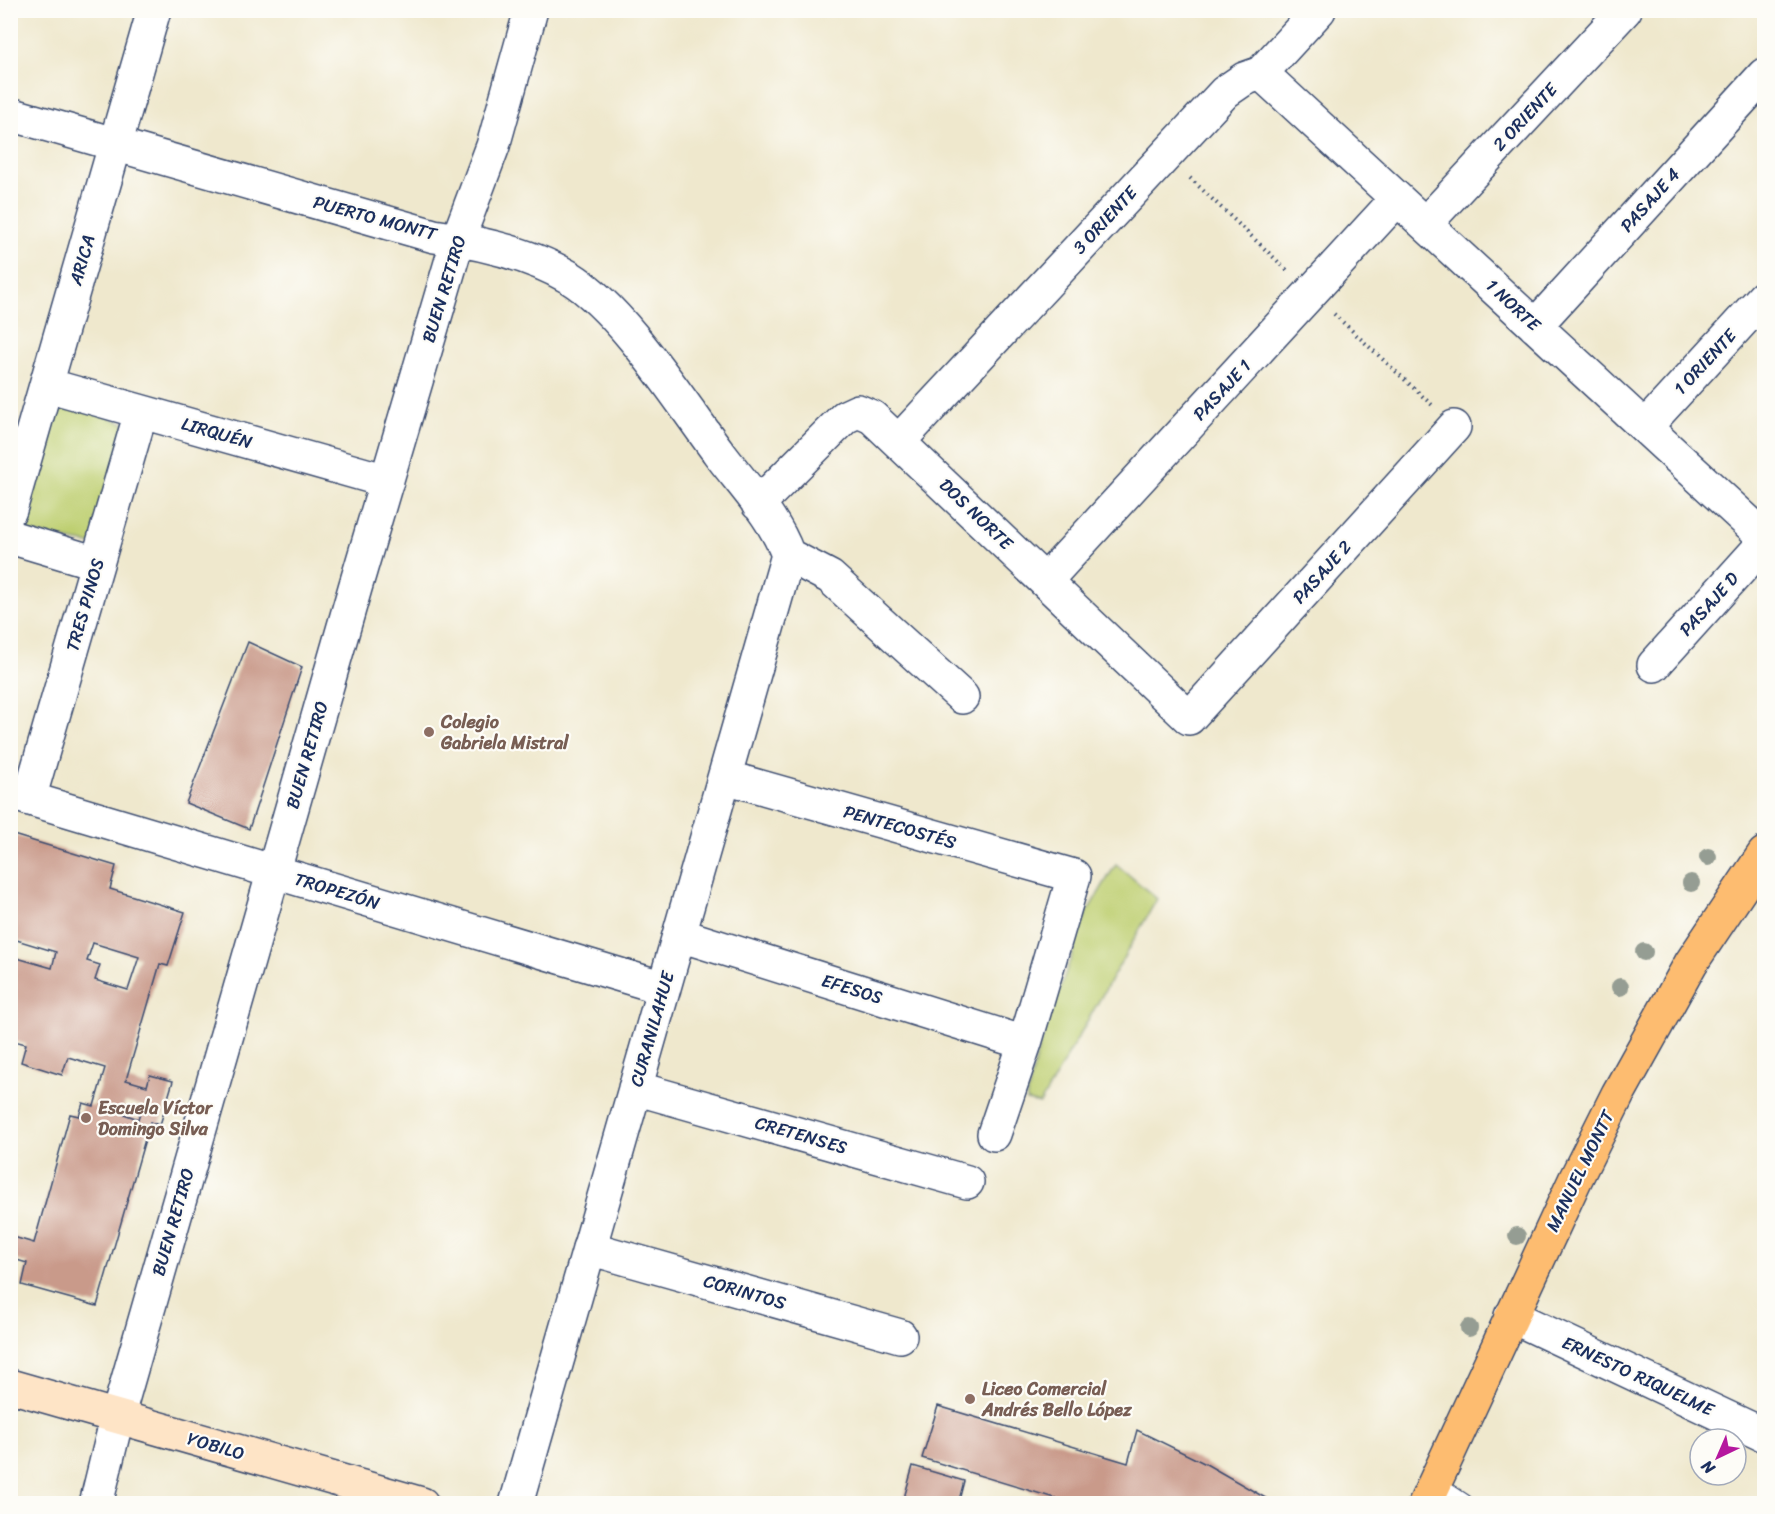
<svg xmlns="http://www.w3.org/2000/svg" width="1775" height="1514" font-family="Sriracha,sans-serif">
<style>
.green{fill:#becf71;stroke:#6c7f68;stroke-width:1.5}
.building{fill:#c99a8a;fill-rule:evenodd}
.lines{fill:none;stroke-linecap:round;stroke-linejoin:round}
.service-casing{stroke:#3b4b6f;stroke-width:22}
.minor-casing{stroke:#3b4b6f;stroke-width:36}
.secondary-casing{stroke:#3b4b6f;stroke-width:36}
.primary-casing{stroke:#3b4b6f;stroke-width:36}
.path{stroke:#3b4b6f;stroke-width:4;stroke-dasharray:1.5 4.5;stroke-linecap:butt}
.service{stroke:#fff;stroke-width:20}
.minor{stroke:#fff;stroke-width:33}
.secondary{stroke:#fee4c6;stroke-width:33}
.primary{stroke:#fdbc70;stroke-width:33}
.tree{fill:#959d93}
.education-dot{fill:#8d6e63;stroke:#fdfcf7;stroke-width:2}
.labels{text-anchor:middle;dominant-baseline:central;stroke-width:4.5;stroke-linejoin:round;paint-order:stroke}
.street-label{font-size:18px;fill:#1b2f5e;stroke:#fdfcf7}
.education-label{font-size:18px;font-weight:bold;fill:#785e54;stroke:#fdfcf7;text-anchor:start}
</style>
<rect width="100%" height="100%" fill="#fdfcf7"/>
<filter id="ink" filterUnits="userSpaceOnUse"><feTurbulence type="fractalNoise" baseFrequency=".0167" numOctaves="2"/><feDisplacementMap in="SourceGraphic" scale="12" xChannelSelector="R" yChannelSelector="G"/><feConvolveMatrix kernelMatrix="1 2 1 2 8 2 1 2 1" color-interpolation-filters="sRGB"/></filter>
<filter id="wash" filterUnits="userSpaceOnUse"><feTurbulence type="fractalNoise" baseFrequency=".008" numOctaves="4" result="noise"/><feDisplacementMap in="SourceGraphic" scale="24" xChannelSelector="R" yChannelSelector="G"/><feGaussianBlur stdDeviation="1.35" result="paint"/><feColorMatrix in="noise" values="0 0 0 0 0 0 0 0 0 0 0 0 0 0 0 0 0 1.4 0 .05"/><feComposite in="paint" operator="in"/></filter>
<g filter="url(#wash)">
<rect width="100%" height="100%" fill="#efe8cd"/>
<path class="green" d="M59,397L128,425L94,545L20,531L14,520Z
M1116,864L1157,899L1040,1104L1026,1101L1037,1054L1087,912Z"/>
<g id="blocks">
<path class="building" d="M248,642L302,667L249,829L186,803Z
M10,834L116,866L110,889L185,912L168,966L160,964L126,1080L147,1086L150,1075L173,1081L160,1125L150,1122L97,1306L22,1285L27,1263L10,1258V1236L34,1243L70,1114L79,1116L83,1103L94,1106L105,1068L68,1057L62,1075L21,1062L26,1044L10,1040V956L52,968L56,952L10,938ZM93,943L139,957L128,990L95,980L100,965L87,961ZM125,1102L142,1106L138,1119L121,1113Z
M938,1406L1128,1463L1137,1430L1206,1464L1276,1504H1074L922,1458Z
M913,1466L964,1481L958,1504H921L904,1498Z"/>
</g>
</g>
<g filter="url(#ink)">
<use href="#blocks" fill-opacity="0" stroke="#3b4b6f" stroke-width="1.5"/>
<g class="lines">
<g class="service-casing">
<path id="service" d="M1434,1485L1463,1504"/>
</g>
<g class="minor-casing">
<path id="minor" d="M1261,73L1764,537
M10,114L434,236C478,242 530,254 569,277C623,310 680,401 719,453C743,485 775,518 788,555L516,1504
M1425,224L1625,10
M1535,326L1764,75
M47,385L387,481
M1645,427L1764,297
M899,441L1225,92L1244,79L1261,73L1319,10
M758,504L845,417L858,411L872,417L1189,718L1454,427
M10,510L154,10
M10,537L97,563
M788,555L830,577L962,697
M1045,581L1397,199
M1654,665L1764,543
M725,777L1074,876L1025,1043L994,1134
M10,793L664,988
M29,799L141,412
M680,935L1025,1043
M635,1088L967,1182
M589,1248L900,1336
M1511,1316L1764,1435
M96,1504L117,1418L355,588L458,239L493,146L531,10"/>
</g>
<g class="secondary-casing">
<path id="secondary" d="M10,1386L422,1504"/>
</g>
<g class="primary-casing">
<path id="primary" d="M1425,1504L1575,1180L1618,1094L1691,963L1764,854"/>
</g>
<path class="path" d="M1190,178L1287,270
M1334,314L1432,405"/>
<use href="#service" class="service"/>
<use href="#minor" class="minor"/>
<use href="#secondary" class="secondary"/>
<use href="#primary" class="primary"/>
</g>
<g class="tree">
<circle cx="1708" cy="857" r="9"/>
<circle cx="1691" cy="883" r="9"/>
<circle cx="1644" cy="952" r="9"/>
<circle cx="1620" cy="987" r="9"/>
<circle cx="1517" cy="1236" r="9"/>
<circle cx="1469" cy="1328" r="9"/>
</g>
</g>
<g class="education-dot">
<circle cx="429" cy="732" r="6"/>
<circle cx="86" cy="1118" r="6"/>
<circle cx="970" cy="1399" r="6"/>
</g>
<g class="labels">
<g class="street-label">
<text transform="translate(1525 117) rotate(-47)">2 ORIENTE</text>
<text transform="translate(1650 200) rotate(-48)">PASAJE 4</text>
<text transform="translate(375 218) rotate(15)">PUERTO MONTT</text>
<text transform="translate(1105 220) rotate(-47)">3 ORIENTE</text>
<text transform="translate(82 260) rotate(-74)">ARICA</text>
<text transform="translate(444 289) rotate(-73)">BUEN RETIRO</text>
<text transform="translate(1513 305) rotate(43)">1 NORTE</text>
<text transform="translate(1705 362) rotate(-47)">1 ORIENTE</text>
<text transform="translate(1222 390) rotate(-47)">PASAJE 1</text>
<text transform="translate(217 433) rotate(16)">LIRQUÉN</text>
<text transform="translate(976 514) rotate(44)">DOS NORTE</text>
<text transform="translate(1322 572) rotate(-48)">PASAJE 2</text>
<text transform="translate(1709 604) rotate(-48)">PASAJE D</text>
<text transform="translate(85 605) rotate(-74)">TRES PINOS</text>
<text transform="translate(307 755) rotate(-74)">BUEN RETIRO</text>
<text transform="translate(900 827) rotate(16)">PENTECOSTÉS</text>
<text transform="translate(337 891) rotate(17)">TROPEZÓN</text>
<text transform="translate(852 989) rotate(17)">EFESOS</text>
<text transform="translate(652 1029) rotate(-74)">CURANILAHUE</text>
<text transform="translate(801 1135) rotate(16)">CRETENSES</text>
<text transform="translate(1580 1171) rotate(-64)">MANUEL MONTT</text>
<text transform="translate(173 1222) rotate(-74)">BUEN RETIRO</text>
<text transform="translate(745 1292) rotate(16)">CORINTOS</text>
<text transform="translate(1638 1376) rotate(25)">ERNESTO RIQUELME</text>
<text transform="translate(216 1446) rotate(16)">YOBILO</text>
</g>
<g class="education-label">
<text x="441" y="722">Colegio<tspan x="441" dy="21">Gabriela Mistral</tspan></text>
<text x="98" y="1108">Escuela Víctor<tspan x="98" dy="21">Domingo Silva</tspan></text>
<text x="982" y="1389">Liceo Comercial<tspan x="982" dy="21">Andrés Bello López</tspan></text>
</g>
</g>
<rect width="1775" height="1514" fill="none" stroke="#fdfcf7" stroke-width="36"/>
<g transform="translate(1718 1457) rotate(224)"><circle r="28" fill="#fdfcf7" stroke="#a3aaba" stroke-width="1.5"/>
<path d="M0-4.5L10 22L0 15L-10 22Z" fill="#b5179e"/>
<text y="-9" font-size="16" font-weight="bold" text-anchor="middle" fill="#1b2f5e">N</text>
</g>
</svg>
